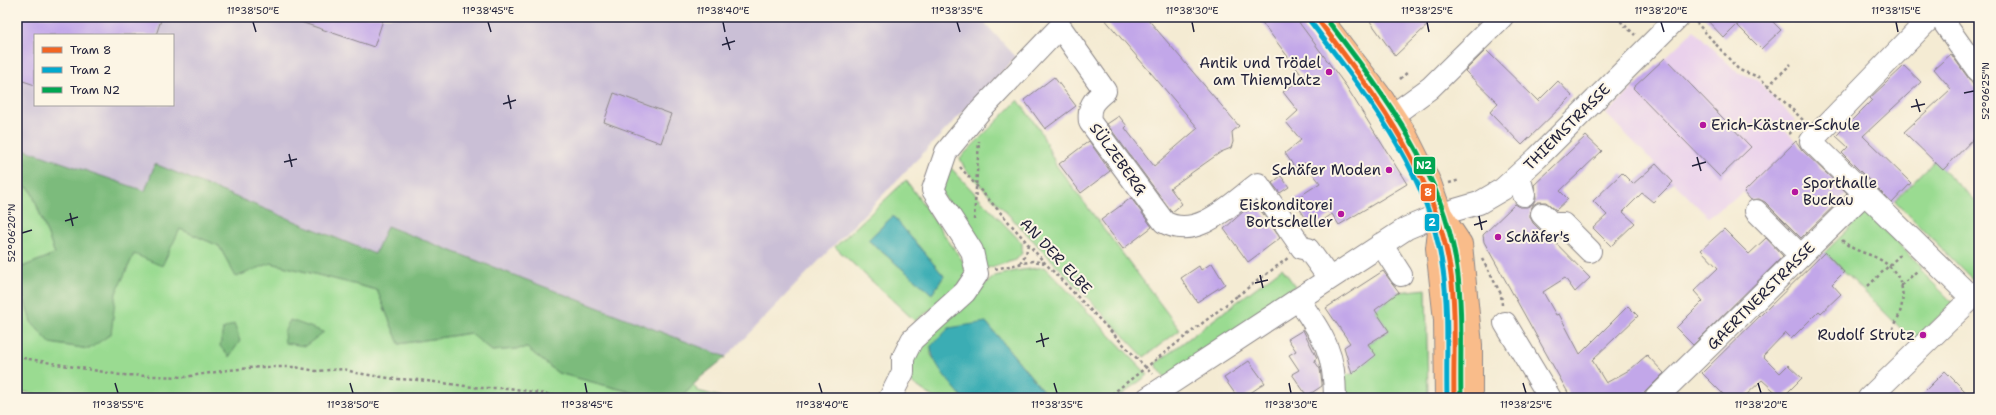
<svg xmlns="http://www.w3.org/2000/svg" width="1996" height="415" font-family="'Shantell Sans',sans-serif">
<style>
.built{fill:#ead1ec}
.industrial{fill:#cabfd6;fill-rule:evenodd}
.green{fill:#9adb91;stroke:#5e7e66;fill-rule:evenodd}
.forest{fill:#7bbb7b;stroke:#4e6e5b}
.water{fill:#3badb4;stroke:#2e6878}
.building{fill:#c2a7e9}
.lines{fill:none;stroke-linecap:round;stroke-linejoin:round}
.minor-casing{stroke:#8b8687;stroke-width:24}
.major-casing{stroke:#8b8687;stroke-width:24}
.path{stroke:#8b8687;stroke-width:2.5;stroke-dasharray:3 3;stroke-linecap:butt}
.minor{stroke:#fff;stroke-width:22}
.major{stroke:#f9bc8a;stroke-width:22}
.path-bridge{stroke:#8b8687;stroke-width:2.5;stroke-dasharray:3 3;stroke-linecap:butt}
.tram-1-casing{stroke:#fcf5e5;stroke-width:8}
.tram-2-casing{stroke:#fcf5e5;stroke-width:8}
.tram-3-casing{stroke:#fcf5e5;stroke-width:8}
.tram-1{stroke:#f26522;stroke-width:5}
.tram-2{stroke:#00a9ce;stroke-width:5}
.tram-3{stroke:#00a651;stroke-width:5}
.ticks{fill:none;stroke:#22223b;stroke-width:1.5}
.poi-dot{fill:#b5179e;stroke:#fcf5e5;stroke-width:1.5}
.labels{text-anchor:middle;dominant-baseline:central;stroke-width:4;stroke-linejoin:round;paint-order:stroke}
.poi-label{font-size:15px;fill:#22223b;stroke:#fcf5e5;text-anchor:end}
.street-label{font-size:15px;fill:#22223b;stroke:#fcf5e5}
.line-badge{stroke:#fcf5e5;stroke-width:1.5}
.badge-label{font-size:11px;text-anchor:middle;font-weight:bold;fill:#fff}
.neatline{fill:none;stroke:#22223b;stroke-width:1.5}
.ticks-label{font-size:10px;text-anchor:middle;fill:#22223b}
</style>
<rect width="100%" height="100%" fill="#fcf5e5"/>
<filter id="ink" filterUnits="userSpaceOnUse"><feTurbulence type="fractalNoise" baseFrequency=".025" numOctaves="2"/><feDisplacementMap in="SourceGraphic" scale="8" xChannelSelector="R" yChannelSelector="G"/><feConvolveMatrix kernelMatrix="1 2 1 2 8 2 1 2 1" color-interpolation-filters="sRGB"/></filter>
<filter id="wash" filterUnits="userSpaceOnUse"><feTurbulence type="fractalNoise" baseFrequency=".012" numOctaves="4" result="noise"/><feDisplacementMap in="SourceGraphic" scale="16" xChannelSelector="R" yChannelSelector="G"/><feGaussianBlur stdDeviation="0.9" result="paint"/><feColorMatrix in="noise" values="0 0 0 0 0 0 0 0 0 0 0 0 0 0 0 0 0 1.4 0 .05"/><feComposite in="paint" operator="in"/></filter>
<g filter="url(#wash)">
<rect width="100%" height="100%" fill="#f4ebd3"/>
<path class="built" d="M1694,30L1737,72L1756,79L1795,120L1785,130L1796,141L1744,192L1708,217L1606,114Z"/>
<path class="industrial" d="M17,17H979L1016,57L726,357L388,226L376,254L155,164L145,191L17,147ZM35,35H173V105H35Z"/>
<path class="green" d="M1018,100L1041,132L1056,165L1180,330L1144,357L965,169L960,158Z
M1934,161L1979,204V275L1973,280L1895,201Z
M949,166L1022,243V253L1016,260L984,269L941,191Z
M906,180L971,273L940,303L915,321L835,247ZM893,216L944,276L932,294L868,240Z
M17,181L31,190L55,254L17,269Z
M1866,212L1922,267L1920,270L1953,303L1913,341L1825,252Z
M180,229L219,246L236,276L271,263L377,290L399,344L471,333L492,351L527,348L558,373L642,395L664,398H37L35,394L17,391V274L31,321L50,343L89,349L134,254Z
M1045,267L1148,375L1118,398H1049L986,322L931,346V355L963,398H934L911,382L908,358L920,340L995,276L1015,271Z
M1282,268L1295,286L1280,296L1283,301L1166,379L1155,364Z
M1426,289L1428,398H1335V376L1352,374L1368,344L1389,331L1375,310L1399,292Z
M693,385L698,391L724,398H681Z"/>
<path class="forest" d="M17,147L145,191L155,164L375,254L387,226L726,357L701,377L681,398H664L642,395L558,373L527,348L492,351L470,333L399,344L377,290L271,263L236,277L219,246L180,229L162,266L134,254L116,293L111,334L89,349L50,343L31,322L17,274V269L55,254L31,190L17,181Z
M290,320L324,332L305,346L285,343L284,332Z
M234,324L240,341L229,357L220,346L223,329Z"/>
<path class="water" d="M893,216L944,276L932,294L868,240Z
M986,322L1049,398H963C952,385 931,363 931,346L949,328Z"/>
<g id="blocks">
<path class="building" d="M17,17H162L156,35H35V85L17,79Z
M292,17H384L374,47L292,19Z
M1103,17H1146L1239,126L1232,132L1233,142L1231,148L1221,152L1170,188L1182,204L1172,212L1107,124L1119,116L1127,126L1125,128L1154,166L1198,128Z
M1258,17H1295L1346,86L1407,184L1339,225L1332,214L1312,228L1294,200L1320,183L1305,163L1295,168L1285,153L1301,140L1286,122L1298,111L1283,92L1303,77Z
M1367,17H1436L1395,56Z
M1704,17H1768L1781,30L1761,49L1737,25L1724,38Z
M1486,50L1538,101L1558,81L1572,96L1522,145L1490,112L1498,103L1465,71Z
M1951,54L1979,93V133L1943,170L1904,132L1951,89L1934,69Z
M1665,58L1751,147L1720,177L1633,88Z
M1904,66L1921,82L1863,136L1911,183L1892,203L1842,153L1848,147L1836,136L1872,100L1870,98Z
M1054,77L1076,106L1045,129L1024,100Z
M614,93L671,114L661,143L604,122Z
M1586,136L1602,151L1560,191L1568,199L1556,210L1546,202H1538L1533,205L1530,211V217L1533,223L1543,233L1548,235L1590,278L1575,292L1565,278L1543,292L1556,315L1559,314L1580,354L1628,306L1638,316L1592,360L1606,383L1631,369L1647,355L1664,373L1639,398H1571L1484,242L1483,235L1515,204L1520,207H1527L1533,204L1536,198L1534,185Z
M1089,141L1110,171L1081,193L1059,164Z
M1796,141L1802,150L1847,193L1801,238L1765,202L1759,199L1751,200L1744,192Z
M1656,164L1673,182L1653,202L1642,193L1623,212L1635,223L1611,246L1593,228L1607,215L1593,201L1622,173L1633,184Z
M1281,176L1289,187L1280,193L1272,183Z
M1131,198L1152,227L1123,249L1101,220Z
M1257,205L1280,238L1248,262L1224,229L1245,210L1246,212Z
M1724,229L1749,254L1766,238L1783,256L1693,345L1676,328L1703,301L1694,291L1718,268L1701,250Z
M1825,252L1844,272L1832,284L1841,294L1821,313L1819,311L1791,339L1785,333L1763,356L1780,373L1788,365L1802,378L1782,398L1762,380L1743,398H1727L1702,373Z
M1212,263L1225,284L1197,302L1181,278L1199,266L1201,270Z
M1383,271L1399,292L1375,310L1389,331L1368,344L1376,355L1352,374L1344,347L1350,343L1326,308Z
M1303,330L1317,358L1314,360L1320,369L1322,383V386L1307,396L1292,374L1299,370L1289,355L1296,351L1288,339Z
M1249,361L1265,383L1243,398H1238L1224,378Z
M1945,371L1965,391L1957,398H1918Z"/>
</g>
</g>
<g filter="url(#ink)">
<use href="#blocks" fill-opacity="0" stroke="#8b8687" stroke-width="1"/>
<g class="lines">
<g class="minor-casing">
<path id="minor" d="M1931,17L1811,141L1972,298
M1940,17L1979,72
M1393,115L1430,88L1502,17
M1519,176L1524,195
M1756,211L1801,256
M1542,214L1552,224H1563L1590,251
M1381,244L1401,275
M1298,299C1323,336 1335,352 1335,398
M1505,323L1550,398
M890,398L903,372V358L912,340L965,292L977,274L972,251L933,190L946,152L980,111L1060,27L1105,91C1093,101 1088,106 1090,122L1164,222C1197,241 1232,203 1258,184L1302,248L1308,249L1329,278
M1148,398L1407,228L1438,215L1479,203L1503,189L1537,158L1678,17
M1656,398L1865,193
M1869,398L1979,291"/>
</g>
<g class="major-casing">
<path id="major" d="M1320,17L1382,98L1405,133L1430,183L1441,214L1461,244L1471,345V398
M1441,214L1437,248L1445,320L1446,398"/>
</g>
<path class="path" d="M1616,17L1635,35
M1696,22L1739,70L1759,77L1804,121
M1400,79L1409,71
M1768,86L1791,64
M1789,134L1796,128
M960,167L1045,263L1152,374
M1449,183L1460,180
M974,220L979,141
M1842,240C1852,251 1865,252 1877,258C1908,274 1908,303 1892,330
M1482,259L1501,294L1502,305
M1020,263L1026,254L1028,244
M995,269L1033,261L1045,263
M1868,286L1901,254
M1901,286L1918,270
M1237,296L1288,258
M17,357L121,375L185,377L228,370L261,367H295L316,371L344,369L356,373L395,379L419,380L481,388H509L569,398"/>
<use href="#minor" class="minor"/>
<use href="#major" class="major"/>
<path class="path-bridge" d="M1107,398L1237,296"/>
<g class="tram-1-casing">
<path id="tram-1" d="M1316,17C1374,94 1434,170 1450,268C1457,311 1453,355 1454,398"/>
</g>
<g class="tram-2-casing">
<path id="tram-2" d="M1310,21C1368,97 1430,173 1443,270C1449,313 1446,356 1447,398"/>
</g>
<g class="tram-3-casing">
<path id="tram-3" d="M1325,17C1383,93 1443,170 1457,268C1463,311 1460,355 1461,398"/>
</g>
<use href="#tram-1" class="tram-1"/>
<use href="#tram-2" class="tram-2"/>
<use href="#tram-3" class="tram-3"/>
</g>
</g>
<path class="ticks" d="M253,22L256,32M488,22L491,32M723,22L725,32M957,22L960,32M1192,22L1194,32M1427,22L1429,32M1661,22L1664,32M1896,22L1898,32M726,37L730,50M722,45L735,41M1964,93L1974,91M508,95L511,109M1916,99L1920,112M503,104L516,100M1911,107L1925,104M289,154L292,167M1697,157L1701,171M284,162L297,159M1692,166L1706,162M70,213L73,226M1479,216L1482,230M65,221L78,217M1474,225L1487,221M22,233L32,230M1260,275L1263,288M1255,283L1268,280M1041,333L1044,347M1036,342L1049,338M115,383L118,393M350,383L353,393M585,383L587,393M819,383L822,393M1054,383L1057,393M1289,383L1291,393M1523,383L1526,393M1758,383L1761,393"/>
<g class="poi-dot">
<circle cx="1329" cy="72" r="4"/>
<circle cx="1703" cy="125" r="4"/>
<circle cx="1389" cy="170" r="4"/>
<circle cx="1795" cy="192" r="4"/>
<circle cx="1341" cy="214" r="4"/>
<circle cx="1498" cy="237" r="4"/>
<circle cx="1923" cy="335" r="4"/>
</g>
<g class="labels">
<g class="poi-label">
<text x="1321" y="63">Antik und Trödel<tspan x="1321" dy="17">am Thiemplatz</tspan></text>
<text x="1711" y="125" text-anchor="start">Erich-Kästner-Schule</text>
<text x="1381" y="170">Schäfer Moden</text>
<text x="1803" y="183" text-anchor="start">Sporthalle<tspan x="1803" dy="17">Buckau</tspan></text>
<text x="1333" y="205">Eiskonditorei<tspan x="1333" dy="17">Bortscheller</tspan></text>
<text x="1506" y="237" text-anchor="start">Schäfer's</text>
<text x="1915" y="335">Rudolf Strutz</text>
</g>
<g class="street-label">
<text transform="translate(1567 127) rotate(-45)">THIEMSTRASSE</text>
<text transform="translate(1118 159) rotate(54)">SÜLZEBERG</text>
<text transform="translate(1056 256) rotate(47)">AN DER ELBE</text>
<text transform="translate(1761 296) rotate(-45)">GAERTNERSTRASSE</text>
</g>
</g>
<g class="line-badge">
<rect x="1413" y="156" width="23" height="19" rx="4" fill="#00a651"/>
<rect x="1420" y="183" width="16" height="19" rx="4" fill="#f26522"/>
<rect x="1424" y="213" width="16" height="19" rx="4" fill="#00a9ce"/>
</g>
<g class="badge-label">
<text x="1424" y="169">N2</text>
<text x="1428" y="196">8</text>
<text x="1432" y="226">2</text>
</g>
<rect width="1996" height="415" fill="none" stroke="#fcf5e5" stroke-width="44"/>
<rect x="34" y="34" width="140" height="72" fill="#fcf5e5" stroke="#a5a1a1"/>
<rect x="42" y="47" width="20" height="6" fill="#f26522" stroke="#a5a1a1"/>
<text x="70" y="54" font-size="12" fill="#22223b">Tram 8</text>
<rect x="42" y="67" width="20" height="6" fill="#00a9ce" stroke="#a5a1a1"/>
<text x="70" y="74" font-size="12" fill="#22223b">Tram 2</text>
<rect x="42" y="87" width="20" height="6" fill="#00a651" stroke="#a5a1a1"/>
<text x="70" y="94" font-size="12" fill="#22223b">Tram N2</text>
<rect x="22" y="22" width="1952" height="371" class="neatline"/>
<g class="ticks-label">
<text x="253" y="14">11°38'50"E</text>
<text x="488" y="14">11°38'45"E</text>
<text x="723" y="14">11°38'40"E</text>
<text x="957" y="14">11°38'35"E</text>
<text x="1192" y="14">11°38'30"E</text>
<text x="1427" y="14">11°38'25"E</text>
<text x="1661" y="14">11°38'20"E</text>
<text x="1896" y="14">11°38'15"E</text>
<text transform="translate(1985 91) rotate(-90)" y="4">52°06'25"N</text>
<text transform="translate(11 233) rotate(-90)" y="4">52°06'20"N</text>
<text x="118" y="408">11°38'55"E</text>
<text x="353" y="408">11°38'50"E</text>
<text x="587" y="408">11°38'45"E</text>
<text x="822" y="408">11°38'40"E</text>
<text x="1057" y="408">11°38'35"E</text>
<text x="1291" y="408">11°38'30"E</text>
<text x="1526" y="408">11°38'25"E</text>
<text x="1761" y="408">11°38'20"E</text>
</g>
</svg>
